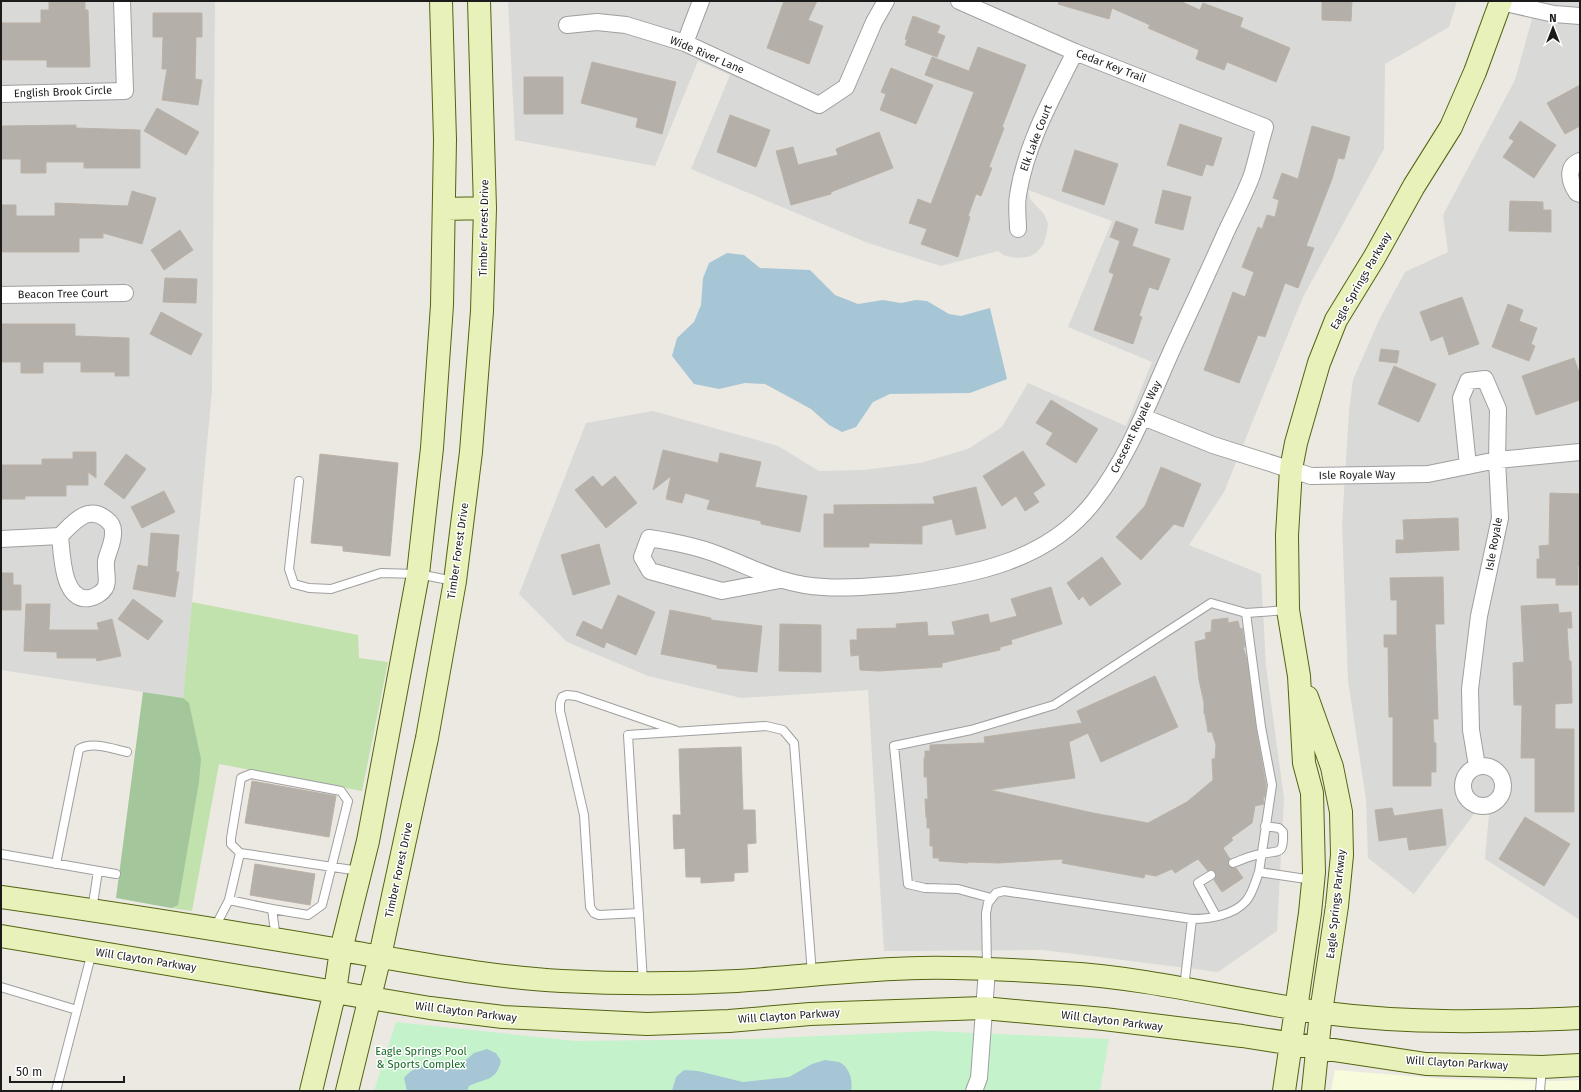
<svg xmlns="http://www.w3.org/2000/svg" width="1581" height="1092" font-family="'Fira Sans',sans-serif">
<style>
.residential{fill:#d9d9d8}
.education{fill:#f8fbdc}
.grass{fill:#c1e1ad}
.forest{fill:#a4c69b}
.park{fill:#c3f2cb}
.water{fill:#a7c6d5}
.building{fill:#b4afa8;stroke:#bbb2a6}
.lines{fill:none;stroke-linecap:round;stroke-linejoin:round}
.lane-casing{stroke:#9f9f9f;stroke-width:10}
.street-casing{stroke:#9f9f9f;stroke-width:18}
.secondary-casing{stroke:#536411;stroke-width:24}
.lane{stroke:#fff;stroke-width:8}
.street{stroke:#fff;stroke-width:16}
.secondary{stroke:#e9f1bb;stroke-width:22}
.labels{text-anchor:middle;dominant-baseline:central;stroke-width:3;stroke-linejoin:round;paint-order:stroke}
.street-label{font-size:11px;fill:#1b1b1b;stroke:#fff}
.park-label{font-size:11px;fill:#176c27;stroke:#fff}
</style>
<rect width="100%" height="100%" fill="#ece9e2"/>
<path class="residential" d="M1,1H215L212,391L183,698L1,670Z
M508,1H1457L1449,27L1385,64L1384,149L1303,297L1224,492L1189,545L1261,574L1266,666L1284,798L1277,931L1218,972L1043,950L884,951L868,690L741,698L648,676L567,642L519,594L586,423L653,411L778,446L819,471L863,470L920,463L968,449L1002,427L1028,383L1126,426L1152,362L1068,327L1112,221L1028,190L1030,199L1044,214L1048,224L1046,236L1043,245L1036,253L1028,257L1017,258L1005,256L998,251L941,266L868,243L691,169L730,75L698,61L655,166L515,140Z
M1537,1H1580V920L1485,859L1489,814H1474L1414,894L1368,858L1366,799L1348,681L1342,525L1349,410L1353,380L1379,320L1405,272L1448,252L1443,215L1515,80Z"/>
<path class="education" d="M1335,1070L1446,1079L1558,1081L1580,1080V1091H1331Z"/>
<path class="grass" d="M192,602L358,635L359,658L388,662L362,791L219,764L192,911L171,908L189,778L183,698Z"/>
<path class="forest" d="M143,692L183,698L189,703L201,759L199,782L178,905L171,908L116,898Z"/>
<path class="park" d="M396,1022L575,1041L752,1039L932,1031L1109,1039L1100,1091H374Z"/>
<path class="water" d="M727,253L744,255L760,268L810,270L835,295L858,304L883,300L901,303L916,300L927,301L949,314L961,316L990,308L1007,379L970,393L890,394L873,402L856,427L842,432L829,425L811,409L765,384L745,383L719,389L694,384L672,356L677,338L694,322L701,305L703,278L709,263Z
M487,1049L496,1053L501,1061C496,1082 485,1078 469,1086L467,1091H407L404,1078C420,1059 437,1066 459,1066L474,1053Z
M825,1060C829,1061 835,1061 839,1062C850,1067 853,1081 851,1091H672L676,1077L684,1070L698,1071L743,1082L789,1077L812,1064Z"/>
<path class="building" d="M49,1H85V10H88L90,67H47V60H1V23H41V10H49Z
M784,1H817L808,20L823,26L809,64L767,48Z
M1059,1H1180L1200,10L1203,3L1243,18L1240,27L1290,48L1276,82L1227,62L1224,70L1196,59L1199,50L1148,28L1150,25L1112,8L1109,19L1058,4Z
M1322,1H1352L1351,21L1322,20Z
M153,13H202V37H196L195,79L202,80L198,105L162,100L167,69H162L163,37H153Z
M913,16L940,26L937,33L945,36L937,57L905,45L907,40L905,39Z
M978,47L1026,65L1002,127L1004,128L989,167L992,168L981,196L976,194L968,216L970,217L958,257L921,244L927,229L909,223L918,199L931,204L974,92L925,75L932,57L969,71Z
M592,62L676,82L662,134L636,127L638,118L581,103Z
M891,68L933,85L916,124L880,110L886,94L881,92Z
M524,77H563V114H524Z
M1580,85V126L1565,134L1547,103Z
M157,108L199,132L186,155L144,131Z
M730,115L770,130L756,167L717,152Z
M1520,121L1556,145L1534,178L1503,157L1514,141L1509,138Z
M1180,124L1222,138L1213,166L1206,164L1202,176L1167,165Z
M76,125V128L140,130V168H84V162H46V173H21V159H1V126Z
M1312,126L1350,137L1344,159L1338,158L1332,179L1306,246L1314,248L1298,288L1285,283L1265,337L1258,335L1239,383L1204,370L1233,292L1245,297L1254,272L1242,267L1258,227L1262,229L1267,215L1275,217L1279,200L1273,198L1282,173L1298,179Z
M879,132L893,168L831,192V194L791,205L776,151L793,147L798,165L838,155L836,149Z
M1075,150L1118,164L1104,205L1062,191Z
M1163,190L1191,197L1183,230L1155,223Z
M132,191L156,198L142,244L103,233V238H79V252H1V205H16V216H55V203L128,206Z
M1510,201L1543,202V210H1551V232L1509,231Z
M1116,221L1138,229L1132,246L1170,259L1158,290L1149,287L1139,316L1142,317L1133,344L1094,330L1114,274L1109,272L1120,241L1110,237Z
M180,230L193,250L164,270L151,250Z
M165,278L197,279L196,303L163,302Z
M1462,297L1479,344L1449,355L1443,336L1431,341L1420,312Z
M1508,304L1523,310L1519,321L1537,328L1531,344L1535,346L1529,361L1492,347Z
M161,312L202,334L191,355L150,334Z
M1,324H75V336L129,338V376H115V372H81V362H43V373H21V362H1Z
M1381,349L1399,351L1397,363L1379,361Z
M1574,358L1580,375V400L1536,415L1522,376Z
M1394,366L1436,384L1419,422L1378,404Z
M1051,400L1098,429L1076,463L1046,444L1053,433L1036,423Z
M663,450L718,463L720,453L761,462L755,487L807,496L800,532L761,524V521L707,509L710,500L685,493L682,503L666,499L671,476L653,490Z
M1023,451L1045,485L1033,493L1039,502L1025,511L1016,496L1002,506L983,476Z
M73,452H96V478L88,472V485H66V496H25V499H1V465H42V459H73Z
M126,454L146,469L124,499L104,484Z
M320,454L398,463L390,556L343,551V546L311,543Z
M1161,467L1201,484L1183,527L1174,524L1141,560L1116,537L1145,506Z
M593,476L602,487L615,476L637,503L606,528L575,490Z
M976,487L986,528L956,535L952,519L922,526V544L869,543V547H824V514H834V505L935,504L933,497Z
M164,491L175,512L142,528L131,507Z
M1550,493L1580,494V566H1578V585H1556V578H1537V559H1540L1539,546L1549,545Z
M1458,518L1459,550L1396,553V540H1404L1403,520Z
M151,533L179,535L176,572H179L175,597L133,589L138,565L148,567Z
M599,544L610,584L573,595L561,555Z
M1102,557L1121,584L1090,606L1083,596L1079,600L1067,583Z
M1,573H13V585H21V610H1Z
M1443,577L1444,624H1435L1438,719H1433L1434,743H1436V772H1431V786H1393V717H1389L1388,647H1384V635H1397V600H1391L1390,578Z
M1051,587L1062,624L1011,640L1012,644L1000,647V650L942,663V667L879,671L860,670L859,655L851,656L850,640H857V629L897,628L896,624L927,622L928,636L955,635L952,622L988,614L990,623L1017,616L1011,599Z
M618,595L655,612L636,655L606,642L604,648L576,635L583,621L602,630Z
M133,599L163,621L148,640L118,619Z
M26,604H50L49,630H99L97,623L112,619L121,656L97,661L96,658H57V652L24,651Z
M1558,604L1559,613L1571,612L1572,628H1567L1569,661H1571L1572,703L1555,704V729H1574V812H1535V758H1521L1522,705H1514L1513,663L1524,662L1521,606Z
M670,610L711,618V620L762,626L757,672L717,668V665L661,654Z
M1228,618V623L1238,621L1240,629L1242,628L1245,647H1243L1247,660L1256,728L1266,785L1265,797H1263L1264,804L1255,806L1252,823L1231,838L1233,840L1223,848L1230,859L1228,865L1232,868H1236L1243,878L1222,892L1214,880L1216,875L1215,872L1211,870L1208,871L1198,859L1175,873L1172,869L1156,876L1145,874L1144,878L1062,863L1063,859L999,863L968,862V863L939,861V858H933V846H930V828H927V818H926L925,799H928L927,777H924V758H925V751H930V745L985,743L984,737L1082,723L1077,711L1155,676L1178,727L1101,762L1088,733L1069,742L1075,778L990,790L1093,813L1148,823L1187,802L1213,780L1212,759H1215L1216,745L1212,732H1208L1205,714H1204V703L1199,680L1195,642L1206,639L1205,633L1211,632L1212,620Z
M780,624L821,625V672L779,671Z
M741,747L743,810H755L756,843L747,844L748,872L734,873V881L701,883V877H686L685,848L674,849L673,815H681L679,749Z
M252,781L336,796L329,837L245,823Z
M1392,808L1394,816L1442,809L1446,845L1409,850L1407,837L1379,841L1375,810Z
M1525,817L1570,844L1544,886L1499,859Z
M255,864L315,874L310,905L250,895Z"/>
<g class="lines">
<g class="lane-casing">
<path id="lane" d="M299,481L289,569L294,584L309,588L331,589L381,573L418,574L454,581
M1246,613L1261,727L1272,785L1259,872
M240,853L231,844V838L241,778L251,774L341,791L348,801L322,905L308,915L272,909
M1,854L116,874
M1233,863C1242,860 1251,855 1261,854C1279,850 1284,856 1283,832L1279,828L1265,826
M56,864L79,749C93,741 113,749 127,752
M1211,875L1198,883L1216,916
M991,898L958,889L925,888L908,884L894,746L971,730L1054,705L1211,603L1246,613L1288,610
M229,900L240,853L359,871
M92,910L98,871
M639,913L599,915L594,913L590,907L584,815L560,711V703L562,697L567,695L576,696L675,730
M1192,919C1210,919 1234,915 1246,901C1253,893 1255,882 1259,872L1313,880
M215,927L229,900L272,909L276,939
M987,967L986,913L988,903L996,893L1004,891L1192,919L1184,988
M643,982L628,735L766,726L783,730L794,743L812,974
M1,987L77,1010
M56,1091L92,952
M1540,1091L1542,1067"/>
</g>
<g class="street-casing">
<path id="street" d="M1501,2L1554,14L1580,16
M567,25L597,22L626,25L685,43L819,105L846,87L874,22L886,1
M685,43L701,1
M1,94L125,91L122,1
M1580,161C1565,167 1570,183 1577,193L1580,194
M1018,229C1018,218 1016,206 1018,195C1026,144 1052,98 1075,52
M1,295L125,293
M1143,417L1213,445L1311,476L1428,474L1497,460L1580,452
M1468,466L1461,398L1468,381L1485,379L1498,409L1497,460L1500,518L1479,616L1470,689L1471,730L1477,766
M1,539L60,536C72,524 87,504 106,519C110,522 113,525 113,531C114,542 108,551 106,561C105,569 109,582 105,588C102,593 95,597 90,598C62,603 62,553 60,536
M780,580L722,591L650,571L642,557L649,538C673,542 696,546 719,555C756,569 782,585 824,587C849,589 875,586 900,584C972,576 1049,561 1095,500C1132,452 1151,395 1176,341C1193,305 1210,268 1226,232C1235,213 1245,194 1252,175C1257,159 1260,143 1265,127L1075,52L959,1
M1463 786a20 20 0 1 1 40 0a20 20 0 1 1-40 0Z
M974,1091L979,1078L987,970"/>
</g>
<g class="secondary-casing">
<path id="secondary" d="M445,209L485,208
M1307,697L1332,767L1341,812L1342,855L1337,906L1321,1012L1313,1091
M1,897C114,913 227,931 340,950C414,962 487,977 562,981C620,984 679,984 737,981C799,977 859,969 921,968C968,967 1017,970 1064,973C1152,978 1238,1001 1325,1013C1410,1024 1494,1022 1580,1018
M1,936L430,1008L503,1017L647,1024L729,1021L810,1014L983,1008L1104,1019L1242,1036L1426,1064L1542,1067L1580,1065
M311,1091L335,991L341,950L368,841L418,574L432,448L442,305L445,140L441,1
M347,1091L380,956L427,738L455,581L471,452L482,311L485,208L479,1
M1284,1091L1310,913L1314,872L1312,793L1304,763L1299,676L1288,610L1287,535L1291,469L1296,443L1319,363L1336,320L1374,258L1414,186L1451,127L1475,72L1501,1"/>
</g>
<use href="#lane" class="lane"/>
<use href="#street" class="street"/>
<use href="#secondary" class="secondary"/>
</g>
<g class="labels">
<g class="street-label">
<text transform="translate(707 55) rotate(23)">Wide River Lane</text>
<text transform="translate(1111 66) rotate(21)">Cedar Key Trail</text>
<text transform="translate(63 92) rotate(-2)">English Brook Circle</text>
<text transform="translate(1036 138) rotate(-69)">Elk Lake Court</text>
<text transform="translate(484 228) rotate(-89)">Timber Forest Drive</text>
<text transform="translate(1361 281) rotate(-60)">Eagle Springs Parkway</text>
<text transform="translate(63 294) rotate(-1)">Beacon Tree Court</text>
<text transform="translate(1136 427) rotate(-64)">Crescent Royale Way</text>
<text transform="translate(1357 475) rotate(-1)">Isle Royale Way</text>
<text transform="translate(1494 544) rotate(-80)">Isle Royale</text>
<text transform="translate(458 551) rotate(-82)">Timber Forest Drive</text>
<text transform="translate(399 870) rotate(-78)">Timber Forest Drive</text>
<text transform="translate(1336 904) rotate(-84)">Eagle Springs Parkway</text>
<text transform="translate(146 960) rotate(9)">Will Clayton Parkway</text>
<text transform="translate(466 1012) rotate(7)">Will Clayton Parkway</text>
<text transform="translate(789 1016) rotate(-4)">Will Clayton Parkway</text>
<text transform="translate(1112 1021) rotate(7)">Will Clayton Parkway</text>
<text transform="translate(1457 1063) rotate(3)">Will Clayton Parkway</text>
</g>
<g class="park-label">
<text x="421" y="1051">Eagle Springs Pool<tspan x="421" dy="13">&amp; Sports Complex</tspan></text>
</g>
</g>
<rect width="1581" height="1092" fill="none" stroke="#1b1b1b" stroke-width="4"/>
<g transform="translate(1553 28)" stroke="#ffffff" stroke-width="3" paint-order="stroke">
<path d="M0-3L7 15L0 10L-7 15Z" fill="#1b1b1b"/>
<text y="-6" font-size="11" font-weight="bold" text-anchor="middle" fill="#1b1b1b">N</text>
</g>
<path d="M10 1076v6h114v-6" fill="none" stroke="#1b1b1b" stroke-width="2"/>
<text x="16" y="1076" font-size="12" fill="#1b1b1b" stroke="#ffffff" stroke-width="3" paint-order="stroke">50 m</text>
</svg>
